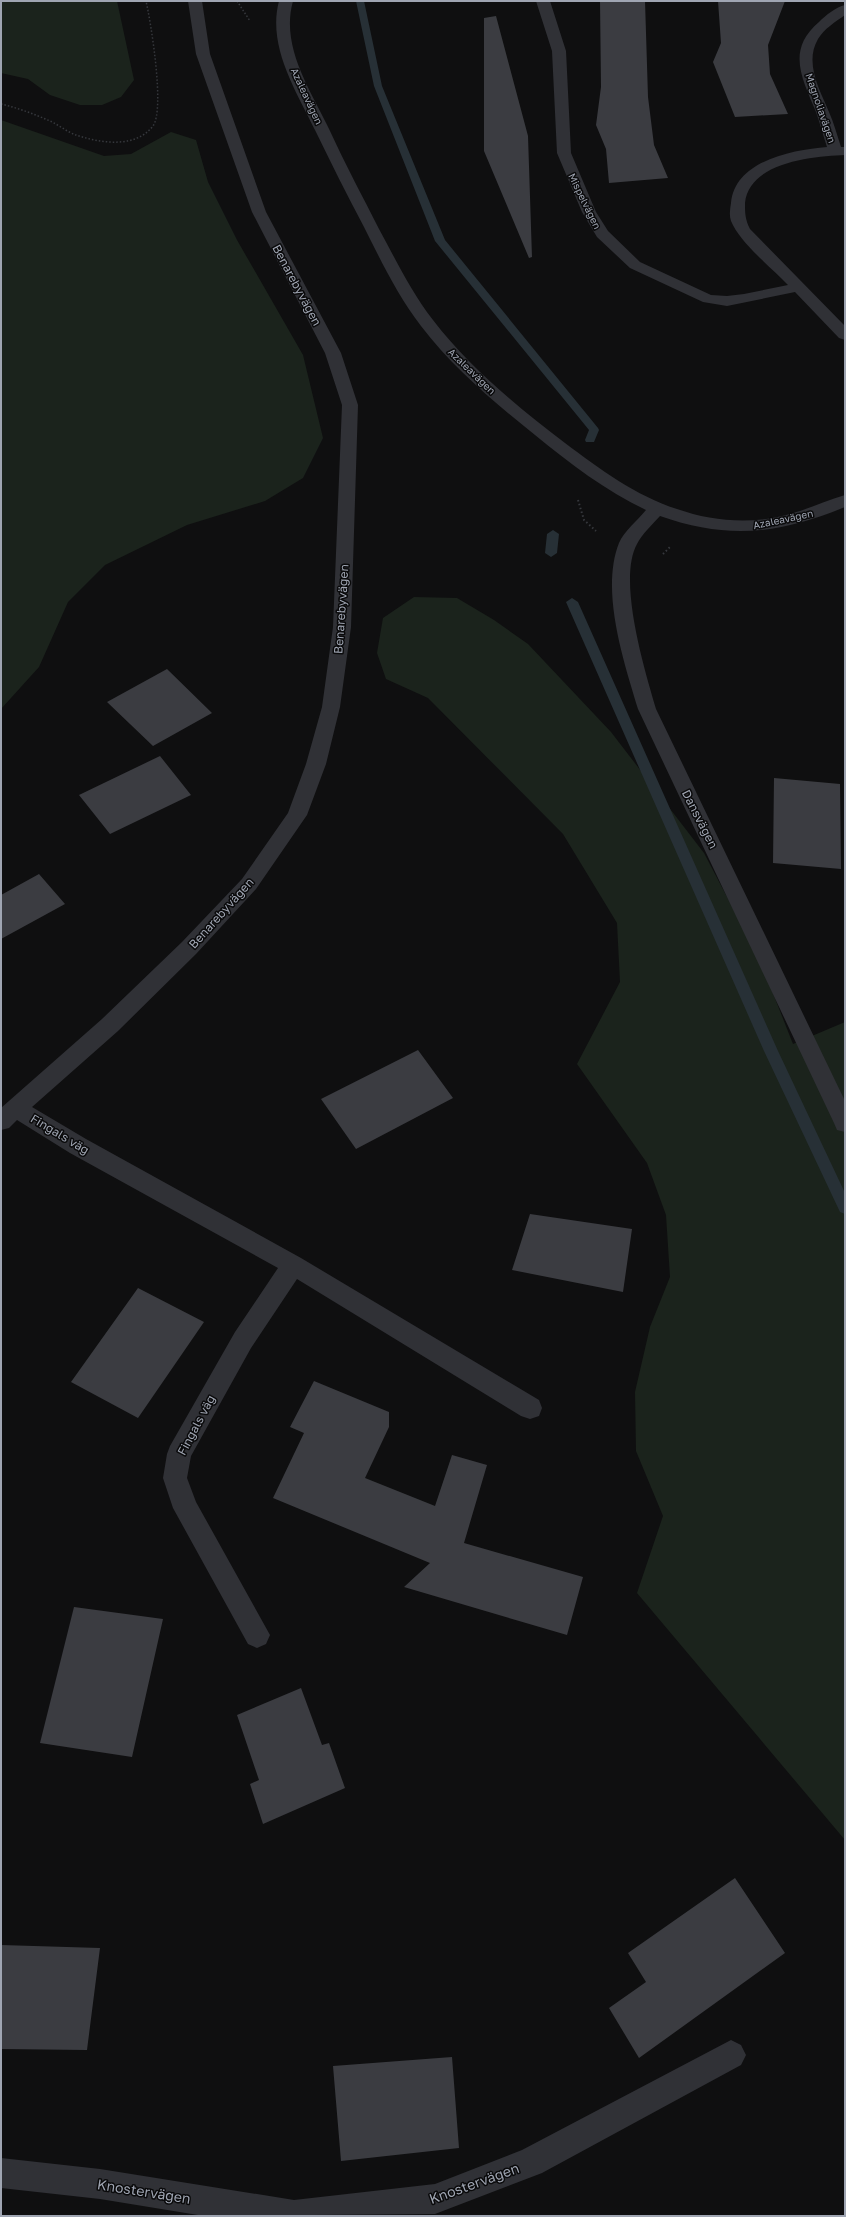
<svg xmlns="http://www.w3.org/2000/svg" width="846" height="2217" font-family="'Golos Text',sans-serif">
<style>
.green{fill:#1b231c}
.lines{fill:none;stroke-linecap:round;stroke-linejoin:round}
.stream{fill:#273036;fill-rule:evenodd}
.building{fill:#3b3c41}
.path-far1{stroke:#36383d;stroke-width:1.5;stroke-dasharray:1.5 2;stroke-linecap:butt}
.path{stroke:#36383d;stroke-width:2;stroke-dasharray:1.5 2.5;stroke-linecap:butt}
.minor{fill:#303136;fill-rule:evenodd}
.labels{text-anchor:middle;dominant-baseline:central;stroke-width:3;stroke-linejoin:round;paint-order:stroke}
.far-street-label{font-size:10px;fill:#9fa5b2;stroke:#0a0a0b}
.street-label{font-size:12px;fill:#9fa5b2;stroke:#0a0a0b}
.near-street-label{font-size:14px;fill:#9fa5b2;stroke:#0a0a0b}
</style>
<rect width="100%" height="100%" fill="#0f0f10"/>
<path class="green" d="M1,1H117L134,80L121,97L102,105H80L50,95L28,79L1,73Z
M1,120L104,156L131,154L171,132L196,140L208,182L237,240L303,355L323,438L303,478L265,501L187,525L105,565L68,602L39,667L1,709Z
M414,597L457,598L494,620L528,644L611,732L704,853L759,958L793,1044L845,1022V1840L637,1593L663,1516L636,1451L635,1392L650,1327L670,1277L666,1215L647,1163L577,1064L620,982L617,923L563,834L428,698L386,679L377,653L383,618Z"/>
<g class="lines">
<path class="stream" d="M356,1H364L382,86L445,240L598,428L599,430L594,442H586L585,440L589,430L435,241L374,86Z
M553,530L559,534L557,553L551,557L545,553L547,534Z
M572,598L578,602L778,1051L845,1193V1214L840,1212L764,1051L566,602Z"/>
</g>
<path class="building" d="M600,1H645L648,97L654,145L668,178L609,183L606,149L596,125L601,87Z
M718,1H785L768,45L770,74L788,114L735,117L713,62L721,43Z
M496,16L528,136L532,257L529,258L484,151V18Z
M167,669L212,713L153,746L107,702Z
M160,756L191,795L110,834L79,795Z
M774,778L840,784L841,869L773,863Z
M39,874L65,904L1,939V895Z
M418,1050L453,1098L356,1149L321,1099Z
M530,1214L632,1229L623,1292L512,1270Z
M138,1288L204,1322L138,1418L71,1382Z
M314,1381L389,1412V1427L365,1478L435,1506L452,1455L487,1465L464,1543L583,1577L567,1635L404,1587L430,1563L273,1498L304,1433L290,1427Z
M74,1607L163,1619L132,1757L40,1743Z
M301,1688L322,1745L329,1743L345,1788L263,1824L250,1784L259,1780L237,1715Z
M735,1878L785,1953L639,2058L609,2008L646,1982L628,1953Z
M1,1945L100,1948L87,2050L1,2049Z
M452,2057L459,2148L341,2161L333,2066Z"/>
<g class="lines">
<path class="path-far1" d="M237,1L250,21
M1,104C18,108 34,114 50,121C59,125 67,132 76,135C100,143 135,149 153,126C165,109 151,23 146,1"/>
<path class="path" d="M578,500L584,520L596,531
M663,554L671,546"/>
<path class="minor" d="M188,1H202L210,54L266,212L341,353L358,405L351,627L340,707L326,764L307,815L256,889L196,954L118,1031L32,1107L86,1139L301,1258L539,1400L542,1408L539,1416L530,1419L521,1416L297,1279L251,1348L191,1456L187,1478L196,1502L270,1635L266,1644L257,1648L248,1644L173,1508L163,1478L167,1454L170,1446L235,1332L278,1268L70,1153L17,1120L9,1128L1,1130V1108L102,1019L182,942L242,879L288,813L306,764L322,707L333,627L342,405L325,353L252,212L196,54Z
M279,1H293C280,47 311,91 330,131C345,164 363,197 379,229C396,260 411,292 433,320C469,367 518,407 565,443C600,469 636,496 677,509C714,522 755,525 793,513C811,508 827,500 845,495V507C779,534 728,540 660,516C653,524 642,534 637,544C617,580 645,671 656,709L845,1101V1132L837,1130L834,1123L638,709C624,662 600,591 619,543C624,531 638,520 646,510C606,491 569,463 535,435C494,402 453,368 421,326C398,296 381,261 364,227C347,195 331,163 315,130C296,91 267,46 279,1Z
M536,1H550L566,51L571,153L596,212L608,231L640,262L711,295L727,296L744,294L788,285C771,267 740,243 731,221C729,215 730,209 731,203C735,160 793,150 827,147C823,135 820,123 816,112C802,78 786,50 819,22C826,15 836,7 845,5V15C835,22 824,29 818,39C804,63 820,90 829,112C834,123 837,135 841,147H845V155C814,156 749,162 745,203C745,213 745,219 750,229L845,326V340L839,338L795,292L727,306L703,302L630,268L597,237L582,212L557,153L552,51Z
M731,2040L741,2045L746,2055L741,2065L542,2173L435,2214L204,2216L100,2199L1,2188V2158L100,2169L294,2200L435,2184L522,2150Z"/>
</g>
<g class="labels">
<g class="far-street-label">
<text transform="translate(307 96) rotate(65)">Azaleavägen</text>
<text transform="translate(821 108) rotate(71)">Magnoliavägen</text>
<text transform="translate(585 201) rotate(64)">Mispelvägen</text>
<text transform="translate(472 371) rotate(44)">Azaleavägen</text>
<text transform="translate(783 519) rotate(-12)">Azaleavägen</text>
</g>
<g class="street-label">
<text transform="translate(297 285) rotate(62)">Benarebyvägen</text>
<text transform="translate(341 609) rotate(-86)">Benarebyvägen</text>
<text transform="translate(700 819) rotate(63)">Dansvägen</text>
<text transform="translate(221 913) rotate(-48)">Benarebyvägen</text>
<text transform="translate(60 1134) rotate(31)">Fingals väg</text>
<text transform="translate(196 1425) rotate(-62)">Fingals väg</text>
</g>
<g class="near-street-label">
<text transform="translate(474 2183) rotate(-20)">Knostervägen</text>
<text transform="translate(144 2191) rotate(9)">Knostervägen</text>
</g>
</g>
<rect width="846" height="2217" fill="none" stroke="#9fa5b2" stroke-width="4"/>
</svg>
